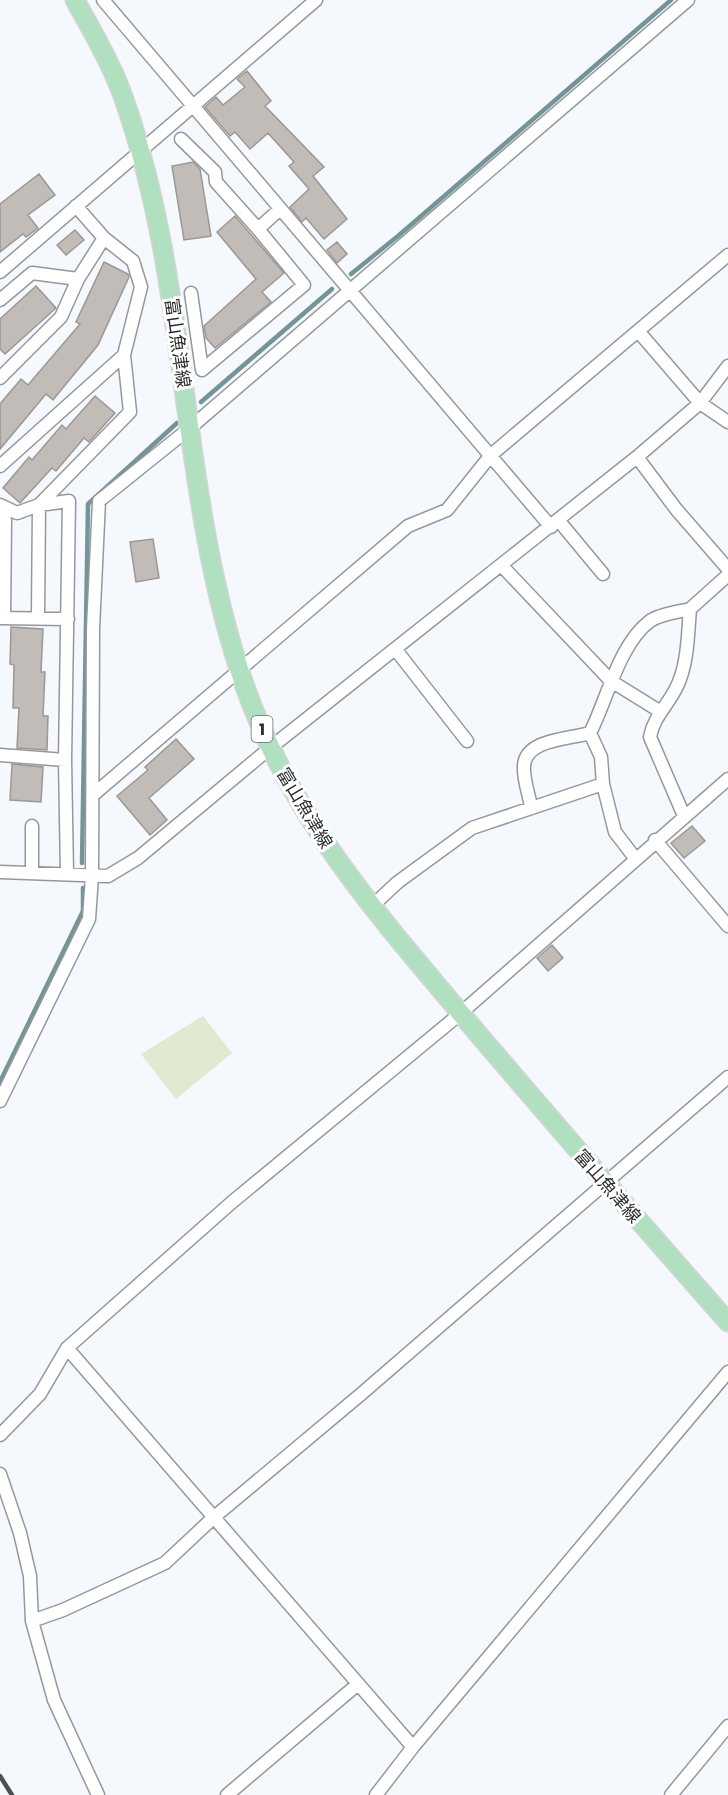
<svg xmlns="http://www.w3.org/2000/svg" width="728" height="1795" font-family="Poppins,'Noto Sans JP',sans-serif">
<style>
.green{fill:#dfead1}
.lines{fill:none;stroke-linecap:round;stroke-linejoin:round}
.stream{stroke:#749598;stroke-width:4.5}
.building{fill:#c2bcb8;stroke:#9d9793;stroke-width:1.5}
.minor-casing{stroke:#94989d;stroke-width:15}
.primary-casing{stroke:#d5d5d5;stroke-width:21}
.minor{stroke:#fff;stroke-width:12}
.primary{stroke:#b0e0bf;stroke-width:18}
.rail{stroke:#4c4e50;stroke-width:4.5}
.labels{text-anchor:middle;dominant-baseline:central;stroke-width:6;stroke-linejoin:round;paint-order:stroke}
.shield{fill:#fff;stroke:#6b6b6d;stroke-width:1.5}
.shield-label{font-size:16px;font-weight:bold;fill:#2b2c2e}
.street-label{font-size:18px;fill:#2b2c2e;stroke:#fff}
</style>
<rect width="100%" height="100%" fill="#f5f9fe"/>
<path class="green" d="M203,1016L232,1053L176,1099L141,1054Z"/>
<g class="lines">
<path class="stream" d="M351,274L398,236L671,0
M201,402L332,289
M82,863L88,504L177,423
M0,1082L83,911V888"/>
</g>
<path class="building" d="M247,71L271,101L265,106L324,167L313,176L347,219L324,239L306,218L302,222L290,207L309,189L289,166L294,162L268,133L250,149L235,132L230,136L205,107L216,97L223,105L245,87L237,79Z
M193,162L200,169L211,236L184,240L172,166Z
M39,174L55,195L28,215L38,228L26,237L23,234L0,252V204Z
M235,216L284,273L262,292L271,302L215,348L206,338L204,326L256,279L217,232Z
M75,230L84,240L66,255L57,245Z
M337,242L347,254L337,263L327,250Z
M104,262L128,274L129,277L98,345L53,400L46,394L0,449V404L21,379L28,385L80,324L76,322Z
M36,286L56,308L5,354L0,349V319Z
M95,396L115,413L89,442L84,438L56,471L52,468L20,503L3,488L29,457L32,460L62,425L66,429Z
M153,539L159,578L136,582L130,542Z
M11,627L43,629L41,672H45L43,716H48L47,750L17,748L19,708H13L14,665L10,664Z
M176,739L194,759L149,798L167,820L150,835L117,796L148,770L145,767Z
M12,764L43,767L41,802L10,800Z
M692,826L705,841L684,858L671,843Z
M552,945L563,958L548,971L537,958Z"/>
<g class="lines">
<g class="minor-casing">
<path id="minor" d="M103,0L551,527
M181,139L215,172L216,182L258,229L280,209
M0,272L316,0
M191,293L202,370L304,285L258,229
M0,300L32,273L78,279L104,238L76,206
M638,331L700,403L728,422
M0,378L61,317L78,279
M637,457L676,509L728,569
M0,466L124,355L141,287L133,261L104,238
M0,505L17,513L39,505L69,501L65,760L67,874
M0,511L5,520L4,618
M559,521L603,574
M502,566L611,681L661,712
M0,618L68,619
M38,618L39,505L130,412L124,355
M396,650L467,741
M0,755L65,760
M93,795L408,526L447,510L491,455L728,255
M531,807C529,794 523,779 524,766C525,739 570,739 590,733
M684,816L650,737C654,714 673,701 680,679C688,658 688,631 690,609L728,575
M32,826V873
M655,840L728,926
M635,858L615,832L603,784L601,757L590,733C607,700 619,644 650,621C660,614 678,612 690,609
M0,872L108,876L138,858L270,748L637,457L700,403L728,366
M371,907L398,882L472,828L603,784
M0,1101L89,919L92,876L93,629L99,501L190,428L688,0
M67,1348L413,1747
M0,1435L40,1394L67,1348L231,1203L461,1013L728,779
M0,1474L20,1533L30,1576L32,1621L54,1700L98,1795
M32,1621L63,1610L165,1563L213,1518L360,1395L728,1077
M227,1795L358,1684
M376,1795L413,1747L728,1372
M671,1795L728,1726"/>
</g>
<g class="primary-casing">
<path id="primary" d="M75,0C93,33 113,66 125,102C189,286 179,485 239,669C286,816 382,919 479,1035C561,1131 644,1227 728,1322"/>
</g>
<use href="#minor" class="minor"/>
<use href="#primary" class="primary"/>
<path class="rail" d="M0,1776L12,1795"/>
</g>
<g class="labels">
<rect class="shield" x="251.5" y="716" width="21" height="26" rx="4.5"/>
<g class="shield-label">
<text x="262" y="729">1</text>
</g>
<g class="street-label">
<text transform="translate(178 343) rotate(82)">富山魚津線</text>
<text transform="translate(305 808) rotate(59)">富山魚津線</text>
<text transform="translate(608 1186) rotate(49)">富山魚津線</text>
</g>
</g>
</svg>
